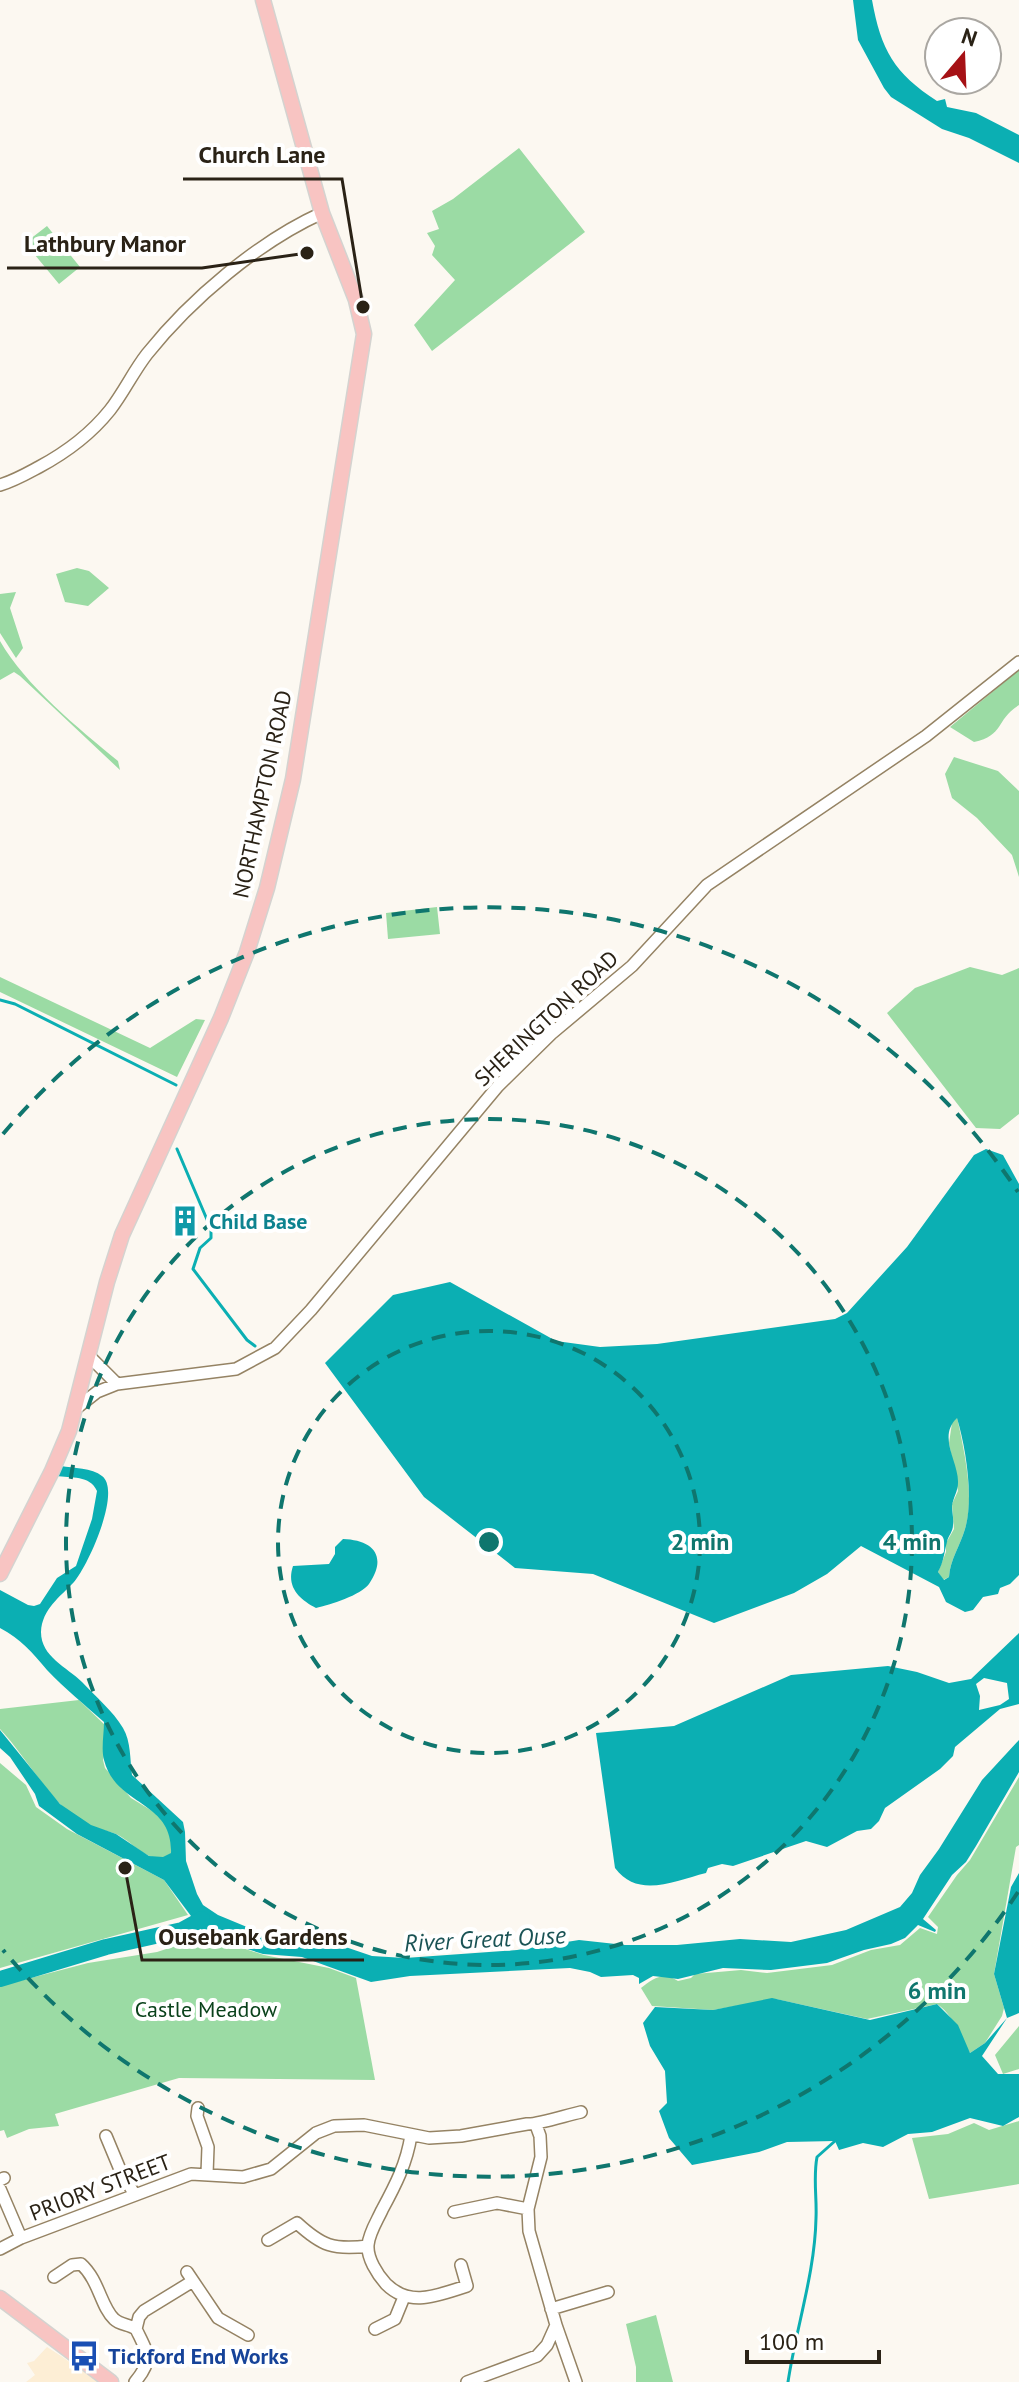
<svg xmlns="http://www.w3.org/2000/svg" width="1019" height="2382" font-family="'PT Sans',sans-serif">
<style>
.built{fill:#fdeed5}
.green{fill:#9bdba4}
.water{fill:#0bafb3;fill-rule:evenodd}
.lines{fill:none;stroke-linecap:round;stroke-linejoin:round}
.stream{stroke:#0bafb3;stroke-width:3}
.river{stroke:#0bafb3;stroke-width:16}
.minor-casing{stroke:#958364;stroke-width:14}
.major-casing{stroke:#d4d3d0;stroke-width:17}
.minor{stroke:#fff;stroke-width:11}
.major{stroke:#f8c4c2;stroke-width:14}
.ring{fill:none;stroke:#0f766e;stroke-width:4;stroke-dasharray:14 10}
.labels{text-anchor:middle;dominant-baseline:central;stroke-width:8;stroke-linejoin:round;paint-order:stroke}
.street-label{font-size:22px;fill:#2a2216;stroke:#fff}
.culture-label{font-size:22px;font-weight:bold;fill:#0d838f;stroke:#fff;text-anchor:start}
.park-label{font-size:22px;fill:#0a421b;stroke:#fff}
.transit-label{font-size:22px;font-weight:bold;fill:#164399;stroke:#fff;text-anchor:start}
.water-label{font-size:24px;font-style:italic;fill:#1a5355;stroke:#fff}
.centre{fill:#0f766e;stroke:#fff;stroke-width:4}
.ring-label{font-size:24px;text-anchor:middle;font-weight:bold;fill:#0f766e;stroke:#fff;stroke-width:8;stroke-linejoin:round;paint-order:stroke}
.leader{fill:none;stroke:#2a2216;stroke-width:3}
.callout-dot{fill:#2a2216;stroke:#fff;stroke-width:3}
.callout-label{font-size:24px;text-anchor:middle;font-weight:bold;fill:#2a2216;stroke:#fff;stroke-width:8;stroke-linejoin:round;paint-order:stroke}
</style>
<rect width="100%" height="100%" fill="#fcf8f1"/>
<path class="built" d="M47,2347L61,2356L98,2382H26L35,2375L27,2363L34,2361Z"/>
<path class="green" d="M519,148L585,232L432,351L414,325L455,280L432,255L435,246L427,233L439,229L432,211L453,199Z
M47,226L80,267L59,284L25,243Z
M77,568L89,571L109,588L88,606L65,602L56,574Z
M16,592L10,608L23,648L16,658L0,633V594Z
M0,641C26,686 78,728 118,761L120,770L20,676L14,672L0,680Z
M1019,670V705C995,720 1005,735 974,742L950,727Z
M954,757L998,771L1019,791V877L1012,855L977,818L952,798L945,774Z
M437,907L440,934L388,939L386,913Z
M970,967L1002,975L1019,968V1114L1000,1129L976,1128L887,1013L915,988Z
M0,977L150,1048L196,1019L205,1020L177,1077L0,992Z
M957,1417C964,1451 975,1496 965,1529C960,1546 950,1560 949,1577L943,1580L938,1572L946,1552V1543L954,1529L952,1504L958,1491L949,1443L952,1423Z
M79,1700L109,1729L103,1760L105,1768L131,1798L162,1817L175,1835L170,1857C147,1864 135,1843 116,1834C105,1829 91,1830 81,1822C48,1799 28,1759 0,1729V1709Z
M0,1763L26,1785L36,1807L67,1829L164,1880L188,1915L0,1968Z
M1019,1777V1845L1016,1847L994,1974L1004,2008L1002,2016L985,2043L970,2053C960,2037 953,2014 937,2004L867,2019L776,1999L713,2010L652,2006L641,1988C653,1978 664,1971 678,1981L691,1978L695,1974L741,1970L767,1973L832,1965L871,1950L900,1945L920,1928L937,1934L938,1927L928,1917L957,1875L970,1860Z
M206,1936L264,1955L329,1968L356,1978L375,2080L179,2078L55,2114L59,2126L29,2129L7,2138L4,2130L0,2131V1986L88,1963L157,1952Z
M1019,2026V2069L1003,2074L995,2055Z
M1019,2121V2184L929,2199L912,2138L948,2134L974,2123L989,2130Z
M656,2315L673,2382H636V2367L626,2324Z"/>
<path class="water" d="M853,0H872C881,50 894,73 937,101L945,99L947,107L976,113L1019,135V163L969,138L942,129L891,97L884,88L858,40Z
M986,1149L1003,1155L1019,1184V1575L1010,1584L1000,1588L998,1594L983,1597L973,1610L965,1612L946,1602L939,1587L861,1546L827,1574L794,1593L714,1623L593,1574L515,1568L424,1497L325,1363L393,1295L450,1282L556,1341L600,1347L657,1344L835,1319L847,1313L907,1247L974,1155ZM957,1418C966,1448 974,1499 965,1529C960,1546 950,1560 949,1577L944,1580L938,1572C944,1561 944,1553 947,1542C948,1536 953,1532 953,1525C954,1519 952,1513 952,1506C953,1498 958,1491 958,1483C959,1462 937,1437 957,1418Z
M61,1466C73,1468 92,1468 102,1476C122,1491 88,1566 74,1582C60,1597 42,1609 41,1632C41,1657 67,1667 82,1682C95,1696 113,1711 123,1728C131,1741 130,1760 132,1775L183,1822L185,1832L186,1861L197,1894L203,1905L218,1915L269,1936L319,1938L372,1956L405,1958L517,1950L579,1940L625,1945H677L740,1939L791,1942L846,1930L900,1907L912,1893L920,1875L939,1849L982,1780L1019,1740V1772L976,1846L966,1862L952,1875L923,1919L936,1930L935,1932L918,1925L905,1938L891,1944L864,1950L827,1963L771,1970L723,1968L678,1979L653,1976L639,1984V1978L633,1975L601,1977L590,1972L570,1968L410,1976L371,1982L302,1957L263,1954L206,1936L164,1880L77,1834L39,1806L35,1794L10,1757L0,1748V1730L60,1804L91,1825L116,1834L149,1856L163,1857L171,1853C173,1800 116,1807 104,1760C101,1749 104,1734 104,1722C85,1705 65,1689 47,1670C32,1652 21,1639 0,1628V1590L28,1605L34,1606L40,1604L57,1578L76,1566L92,1519L97,1491C90,1475 71,1478 56,1476Z
M343,1539C373,1540 388,1556 369,1584C361,1595 330,1605 316,1608C299,1599 286,1587 293,1566L329,1564L335,1554V1547Z
M1019,1633V1704L1000,1709L955,1747L953,1756L940,1769L885,1808L879,1821L871,1829L857,1831L827,1847L806,1841L733,1866L722,1864L708,1868L706,1873C674,1881 638,1899 615,1868L596,1733L674,1726L791,1675L888,1666L917,1672L949,1683L971,1679ZM984,1678L1007,1683L1009,1699L1000,1705L979,1710L980,1696L976,1684Z
M1019,1873V2013L1007,2018L982,2056L998,2074H1019V2117L1003,2126L970,2118L932,2132L908,2134L883,2147L863,2143L839,2150L835,2141L787,2142L759,2152L692,2165L669,2138L659,2111L667,2103L665,2071L650,2046L643,2023L655,2007L713,2010L772,1998L870,2020L937,2004L958,2025L970,2053L985,2043L1007,2018L994,1974L1011,1887Z"/>
<g class="lines">
<path class="stream" d="M0,1000L15,1004L176,1085
M177,1149L211,1229V1238L200,1248L193,1269L247,1340L255,1346
M788,2382C796,2328 815,2273 816,2218C817,2197 813,2178 817,2157L835,2141"/>
<path class="river" d="M0,1979L106,1947L182,1930L202,1919"/>
<g class="minor-casing">
<path id="minor" d="M0,485C14,481 26,474 39,467C67,452 90,435 110,410C124,392 133,372 147,354C191,299 258,242 322,213
M88,1355L117,1384
M74,1410L97,1392L117,1384L236,1369L275,1348L311,1310L498,1086L551,1034L632,966L707,885L926,736L1019,662
M198,2108L197,2116L208,2147L207,2174
M411,2135C407,2163 395,2186 382,2210C377,2221 369,2233 368,2245C367,2258 377,2274 386,2284C410,2308 438,2295 467,2286L461,2265
M106,2136L121,2172L135,2195
M0,2180L4,2178
M0,2189L21,2238
M454,2212L497,2203L528,2209
M268,2240L297,2223C322,2246 333,2250 368,2246
M0,2249L21,2238L191,2174L243,2177L271,2169L316,2133L334,2126L364,2125L429,2138L461,2136L527,2124C536,2125 567,2115 581,2112
M187,2272L218,2318L248,2335
M54,2277L72,2265L81,2264C99,2280 101,2307 114,2319C120,2325 129,2324 136,2329C148,2354 154,2359 135,2382
M551,2309L608,2292
M556,2325L576,2382
M136,2329L139,2317L144,2311L193,2281
M375,2329L395,2319L404,2297
M467,2382L537,2356L547,2345L556,2325L529,2231L528,2209L541,2157L540,2136L536,2125"/>
</g>
<g class="major-casing">
<path id="major" d="M0,1574L52,1471L69,1431L107,1282L122,1235L221,1018L247,952L267,888L293,779L364,334L356,300L322,213L263,0
M0,2298L111,2382"/>
</g>
<use href="#minor" class="minor"/>
<use href="#major" class="major"/>
</g>
<g class="ring">
<circle cx="489" cy="1542" r="211"/>
<circle cx="489" cy="1542" r="423"/>
<path d="M1018 1892A634 634 0 0 1 3 1950M3 1134A634 634 0 0 1 1018 1192"/>
</g>
<defs>
<g id="building-bare" transform="scale(2.4)"><path d="M-4-6H4V6H1V3H-1V6H-4ZM-2.5-4.3h1.7v1.8h-1.7ZM.8-4.3h1.7v1.8H.8ZM-2.5-1h1.7V.8h-1.7ZM.8-1h1.7V.8H.8Z" fill="#0f9aa8" stroke="#fff" stroke-width="2.5" paint-order="stroke"/></g>
<g id="bus-bare" transform="scale(2.4)"><path d="M-5-6H5V4H4V6H2V4H-2V6H-4V4H-5ZM-3.5-4V0h7V-4ZM-3.5 1.2v1.5H-2V1.2ZM2 1.2v1.5H3.5V1.2Z" fill="#1a4fb4" stroke="#fff" stroke-width="2.5" paint-order="stroke"/></g>
</defs>
<g fill-rule="evenodd">
<use href="#building-bare" x="185" y="1221"/>
<use href="#bus-bare" x="84" y="2356"/>
</g>
<g class="labels">
<g class="street-label">
<text transform="translate(262 794) rotate(-78)">NORTHAMPTON ROAD</text>
<text transform="translate(546 1018) rotate(-43)">SHERINGTON ROAD</text>
<text transform="translate(100 2187) rotate(-21)">PRIORY STREET</text>
</g>
<g class="culture-label">
<text x="209" y="1221">Child Base</text>
</g>
<g class="park-label">
<text x="206" y="2009">Castle Meadow</text>
</g>
<g class="transit-label">
<text x="108" y="2356">Tickford End Works</text>
</g>
<g class="water-label">
<text transform="translate(485 1939) rotate(-3)">River Great Ouse</text>
</g>
</g>
<circle cx="489" cy="1542" r="12" class="centre"/>
<g class="ring-label">
<text x="700" y="1550">2 min</text>
<text x="912" y="1550">4 min</text>
<text x="937" y="1999">6 min</text>
</g>
<path class="leader" d="M363 307L342 179H183M307 253L202 268H7M125 1868L142 1960H364"/>
<g class="callout-dot">
<circle cx="363" cy="307" r="8"/>
<circle cx="307" cy="253" r="8"/>
<circle cx="125" cy="1868" r="8"/>
</g>
<g class="callout-label">
<text x="262" y="163">Church Lane</text>
<text x="105" y="252">Lathbury Manor</text>
<text x="253" y="1945">Ousebank Gardens</text>
</g>
<g transform="translate(963 56) rotate(19)"><circle r="38" fill="#ffffff" stroke="#aaa7a2" stroke-width="2"/>
<path d="M0-6L14 30L0 20L-14 30Z" fill="#a61115"/>
<text y="-12" font-size="22" font-weight="bold" text-anchor="middle" fill="#2a2216">N</text>
</g>
<path d="M747 2350v12h132v-12" fill="none" stroke="#2a2216" stroke-width="4"/>
<text x="759" y="2350" font-size="24" fill="#2a2216" stroke="#ffffff" stroke-width="6" paint-order="stroke">100 m</text>
</svg>
